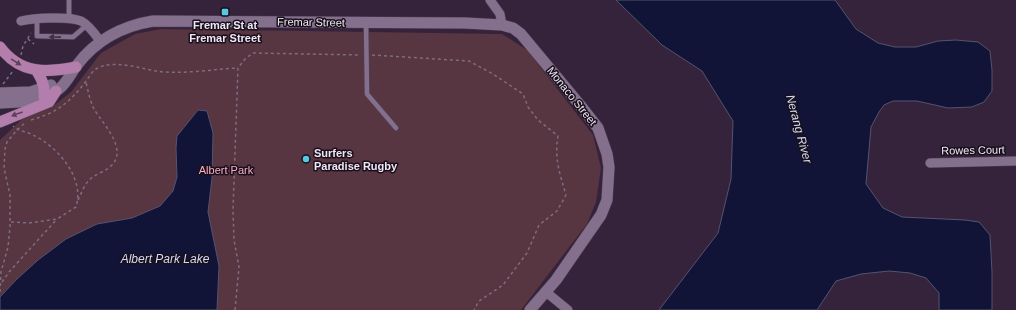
<svg xmlns="http://www.w3.org/2000/svg" width="1016" height="310" font-family="Arial,sans-serif">
<style>
.green{fill:#573541}
.water{fill:#121437;stroke:#555370}
.lines{fill:none;stroke-linecap:round;stroke-linejoin:round}
.service-casing{stroke:#4f4055;stroke-width:6}
.minor-casing{stroke:#4f4055;stroke-width:10}
.tertiary-casing{stroke:#4f4055;stroke-width:12}
.primary-casing{stroke:#4f4055;stroke-width:12}
.path{stroke:#7d6d82;stroke-width:1.5;stroke-dasharray:3 3;stroke-linecap:butt}
.service{stroke:#84708c;stroke-width:4.5}
.minor{stroke:#84708c;stroke-width:9}
.tertiary{stroke:#84708c;stroke-width:11}
.primary{stroke:#b47eac;stroke-width:11}
.oneway{fill:#3e3243}
.oneway2{fill:#5e425c}
.poi-dot{fill:#58c9e3;stroke:#18101b;stroke-width:1.5}
.labels{text-anchor:middle;dominant-baseline:central;stroke-width:3;stroke-linejoin:round;paint-order:stroke}
.street-label{font-size:11px;fill:#f1e6f6;stroke:#18101b}
.poi-label{font-size:11px;font-weight:bold;fill:#f1e6f6;stroke:#18101b}
.park-label{font-size:11px;fill:#fbadc9;stroke:#18101b}
.water-label{font-size:12px;font-style:italic;fill:#d5dbf6;stroke:#18101b}
</style>
<rect width="100%" height="100%" fill="#35233b"/>
<path class="green" d="M161,29L502,34L527,50L593,135L601,168L596,202L587,224L521,310H0V140L22,119L53,106L71,92L101,53L135,34Z"/>
<path class="water" d="M616,0H835L856,29L878,43L895,47H916L938,41L956,40L978,42L990,51L992,70V91L984,102L972,107L948,108L917,101H893L884,105L879,112L871,127L866,184L883,208L902,217L965,220L979,222L990,235L992,272V310H939V293L926,278L910,273L889,271L861,274L836,281L817,310H659L718,233L731,179L733,121L702,71L662,45Z
M198,110L207,111L213,133L212,178L208,212L219,266L217,310H0V297L17,279L38,260L66,239L97,224L132,218L160,206L173,191L177,177L176,148L177,136Z"/>
<g class="lines">
<g class="service-casing">
<path id="service" d="M69,18V0
M37,19V36L73,37L87,25
M366,22L367,94L396,128"/>
</g>
<g class="minor-casing">
<path id="minor" d="M490,0L500,14L502,25
M21,21C33,18 69,16 81,21C89,25 95,34 100,41
M930,163L1016,161
M546,292L568,310"/>
</g>
<g class="tertiary-casing">
<path id="tertiary" d="M0,93L31,92L51,85
M0,103C21,102 42,102 59,89C67,83 71,73 77,65C96,40 122,26 153,21L465,23L502,25L513,28L521,34L580,105L598,128L607,154L609,167L607,200L601,215L556,280L530,310"/>
</g>
<g class="primary-casing">
<path id="primary" d="M0,47C20,74 46,73 76,67
M36,70C42,79 45,86 44,97
M0,122L49,102L56,91"/>
</g>
<path class="path" d="M28,39L34,44
M21,55L23,46L31,33
M372,55L469,61L493,74L523,94L528,107L538,120L558,136C554,159 560,174 566,195L557,211L539,225L527,253L503,285L479,301L474,310
M3,84L13,71
M31,120C55,113 67,105 83,85C87,81 91,72 96,69C112,59 139,68 156,71C179,75 214,69 238,68
M78,200C82,192 85,182 93,177C98,173 106,171 111,166C129,149 102,123 94,109C90,101 88,91 86,82
M11,222L29,223L57,219L76,207C85,178 58,147 33,135C26,131 19,132 13,126
M2,282L9,272L57,219
M0,292L1,272L8,247L10,227V195L4,168L5,149L7,142L17,130L26,122
M235,310L239,267L234,240L233,210L238,68L245,59L253,53L360,55"/>
<use href="#service" class="service"/>
<use href="#minor" class="minor"/>
<use href="#tertiary" class="tertiary"/>
<use href="#primary" class="primary"/>
</g>
<defs><path id="oneway-solid" d="M-6-.8H1V-3.2L6.5 0L1 3.2V.8H-6Z"/></defs>
<use class="oneway" href="#oneway-solid" transform="translate(55 37) rotate(-179)"/>
<g class="oneway2">
<use href="#oneway-solid" transform="translate(16 62) rotate(32)"/>
<use href="#oneway-solid" transform="translate(17 114) rotate(160)"/>
</g>
<g class="poi-dot">
<rect x="221" y="8" width="8" height="8" rx="2"/>
<circle cx="306" cy="159" r="4"/>
</g>
<g class="labels">
<g class="street-label">
<text transform="translate(311 22) rotate(1)">Fremar Street</text>
<text transform="translate(572 96) rotate(51)">Monaco Street</text>
<text transform="translate(973 150) rotate(-1)">Rowes Court</text>
</g>
<g class="poi-label">
<text x="225" y="25">Fremar St at<tspan x="225" dy="13">Fremar Street</tspan></text>
<text x="314" y="153" text-anchor="start">Surfers<tspan x="314" dy="13">Paradise Rugby</tspan></text>
</g>
<g class="park-label">
<text x="226" y="170">Albert Park</text>
</g>
<g class="water-label">
<text transform="translate(799 129) rotate(75)">Nerang River</text>
<text x="165" y="259">Albert Park Lake</text>
</g>
</g>
</svg>
